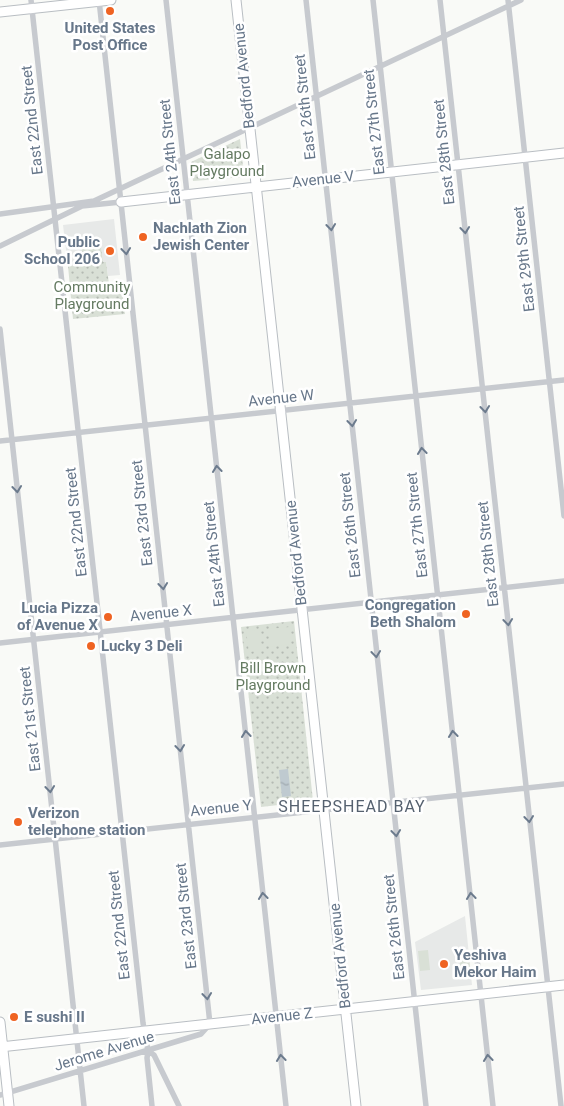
<svg xmlns="http://www.w3.org/2000/svg" width="564" height="1106" font-family="Roboto,sans-serif">
<style>
.built{fill:#e7e9e8}
.grass{fill:url(#grass-dots)}
.garden{fill:#d9e0d6}
.water{fill:url(#water-ripples)}
.lines{fill:none;stroke-linecap:round;stroke-linejoin:round}
.secondary-casing{stroke:#b9bec3;stroke-width:11}
.street{stroke:#c7cacf;stroke-width:5.5}
.secondary{stroke:#fff;stroke-width:9}
.oneway{stroke:#6c7b8d}
.poi-dot{fill:#ef6322;stroke:#fff;stroke-width:2}
.labels{text-anchor:middle;dominant-baseline:central;stroke-width:5;stroke-linejoin:round;paint-order:stroke}
.poi-label{font-size:15px;font-weight:bold;fill:#67778a;stroke:#fff;text-anchor:start}
.street-label{font-size:15px;fill:#67778a;stroke:#fff}
.park-label{font-size:15px;fill:#657b62;stroke:#fff}
.neighbourhood-label{font-size:16px;letter-spacing:1px;fill:#55616f;stroke:#fff}
</style>
<defs>
<pattern id="grass-dots" width="8" height="8" patternUnits="userSpaceOnUse" patternTransform="scale(1.25)"><rect width="8" height="8" fill="#d9e0d6"/><path d="M2 2h.1M6 6h.1" fill="none" stroke="#b4bab3" stroke-width="1.8" stroke-linecap="round"/></pattern>
<pattern id="water-ripples" width="26" height="14" patternUnits="userSpaceOnUse" patternTransform="scale(1.25)"><rect width="26" height="14" fill="#bfcad0"/><path d="M2 4q2-2 4 0t4 0M15 11q2-2 4 0t4 0" fill="none" stroke="#9fa9af"/></pattern>
</defs>
<rect width="100%" height="100%" fill="#f9faf7"/>
<path class="built" d="M114,219L120,275L108,276L106,262L103,263L100,238L83,265L68,266L63,225Z
M465,916L472,985L421,990L415,942Z"/>
<path class="grass" d="M240,139L244,177L193,181L191,162Z
M100,237L103,262H106L109,284L121,283L125,314L73,319L68,266L83,264L81,240Z
M294,621L313,801L261,807L241,627Z"/>
<path class="garden" d="M289,627L291,644L270,647L268,629Z
M259,630L261,650L249,652L246,631Z
M428,950L430,970L420,971L418,951Z
M468,950L470,969H461L458,951Z"/>
<path class="water" d="M288,769L291,796L282,797L279,770Z"/>
<g class="lines">
<g class="secondary-casing">
<path id="secondary" d="M236,0L356,1106
M0,12L111,0
M121,202L564,153
M0,1022L9,1106
M0,1047L564,985"/>
</g>
<path class="street" d="M31,0L143,1023L148,1051L154,1055L179,1106
M166,0L286,1106
M306,0L426,1106
M373,0L493,1106
M440,0L561,1106
M508,0L564,516
M0,214L94,201L521,0
M0,246L82,206L121,202
M0,329L84,1106
M0,441L564,380
M0,643L564,581
M0,845L564,784
M148,1051L147,1058L152,1106
M0,1095L201,1034L210,1024L99,0"/>
<use href="#secondary" class="secondary"/>
</g>
<defs><path id="oneway-chevron" d="M-2-3.5L2.5 0L-2 3.5" fill="none" stroke-width="1.6" stroke-linecap="round" stroke-linejoin="round" transform="scale(1.25)"/></defs>
<g class="oneway">
<use href="#oneway-chevron" transform="translate(331 227) rotate(84)"/>
<use href="#oneway-chevron" transform="translate(465 230) rotate(84)"/>
<use href="#oneway-chevron" transform="translate(126 251) rotate(84)"/>
<use href="#oneway-chevron" transform="translate(485 409) rotate(84)"/>
<use href="#oneway-chevron" transform="translate(352 423) rotate(84)"/>
<use href="#oneway-chevron" transform="translate(422 451) rotate(-96)"/>
<use href="#oneway-chevron" transform="translate(217 469) rotate(-96)"/>
<use href="#oneway-chevron" transform="translate(17 489) rotate(84)"/>
<use href="#oneway-chevron" transform="translate(163 586) rotate(84)"/>
<use href="#oneway-chevron" transform="translate(508 622) rotate(84)"/>
<use href="#oneway-chevron" transform="translate(376 654) rotate(84)"/>
<use href="#oneway-chevron" transform="translate(246 734) rotate(-96)"/>
<use href="#oneway-chevron" transform="translate(453 734) rotate(-96)"/>
<use href="#oneway-chevron" transform="translate(180 748) rotate(84)"/>
<use href="#oneway-chevron" transform="translate(50 789) rotate(84)"/>
<use href="#oneway-chevron" transform="translate(529 819) rotate(83)"/>
<use href="#oneway-chevron" transform="translate(396 833) rotate(84)"/>
<use href="#oneway-chevron" transform="translate(263 896) rotate(-96)"/>
<use href="#oneway-chevron" transform="translate(471 896) rotate(-96)"/>
<use href="#oneway-chevron" transform="translate(207 996) rotate(84)"/>
<use href="#oneway-chevron" transform="translate(281 1058) rotate(-96)"/>
<use href="#oneway-chevron" transform="translate(488 1058) rotate(-96)"/>
</g>
<g class="poi-dot">
<circle cx="110" cy="11" r="5"/>
<circle cx="143" cy="237" r="5"/>
<circle cx="110" cy="251" r="5"/>
<circle cx="466" cy="614" r="5"/>
<circle cx="108" cy="617" r="5"/>
<circle cx="91" cy="646" r="5"/>
<circle cx="18" cy="822" r="5"/>
<circle cx="444" cy="964" r="5"/>
<circle cx="14" cy="1017" r="5"/>
</g>
<g class="labels">
<g class="poi-label">
<text x="110" y="28" text-anchor="middle">United States<tspan x="110" dy="17">Post Office</tspan></text>
<text x="153" y="228">Nachlath Zion<tspan x="153" dy="17">Jewish Center</tspan></text>
<text x="100" y="242" text-anchor="end">Public<tspan x="100" dy="17">School 206</tspan></text>
<text x="456" y="605" text-anchor="end">Congregation<tspan x="456" dy="17">Beth Shalom</tspan></text>
<text x="98" y="608" text-anchor="end">Lucia Pizza<tspan x="98" dy="17">of Avenue X</tspan></text>
<text x="101" y="646">Lucky 3 Deli</text>
<text x="28" y="813">Verizon<tspan x="28" dy="17">telephone station</tspan></text>
<text x="454" y="955">Yeshiva<tspan x="454" dy="17">Mekor Haim</tspan></text>
<text x="24" y="1017">E sushi II</text>
</g>
<g class="street-label">
<text transform="translate(244 76) rotate(-96)">Bedford Avenue</text>
<text transform="translate(305 107) rotate(-96)">East 26th Street</text>
<text transform="translate(32 120) rotate(-96)">East 22nd Street</text>
<text transform="translate(374 122) rotate(-96)">East 27th Street</text>
<text transform="translate(170 152) rotate(-96)">East 24th Street</text>
<text transform="translate(444 152) rotate(-96)">East 28th Street</text>
<text transform="translate(323 179) rotate(-6)">Avenue V</text>
<text transform="translate(524 259) rotate(-96)">East 29th Street</text>
<text transform="translate(281 398) rotate(-6)">Avenue W</text>
<text transform="translate(142 513) rotate(-96)">East 23rd Street</text>
<text transform="translate(76 522) rotate(-96)">East 22nd Street</text>
<text transform="translate(350 525) rotate(-96)">East 26th Street</text>
<text transform="translate(417 525) rotate(-96)">East 27th Street</text>
<text transform="translate(296 553) rotate(-96)">Bedford Avenue</text>
<text transform="translate(214 554) rotate(-96)">East 24th Street</text>
<text transform="translate(488 554) rotate(-96)">East 28th Street</text>
<text transform="translate(161 613) rotate(-6)">Avenue X</text>
<text transform="translate(30 719) rotate(-96)">East 21st Street</text>
<text transform="translate(221 808) rotate(-6)">Avenue Y</text>
<text transform="translate(186 916) rotate(-96)">East 23rd Street</text>
<text transform="translate(119 925) rotate(-96)">East 22nd Street</text>
<text transform="translate(394 927) rotate(-96)">East 26th Street</text>
<text transform="translate(340 956) rotate(-96)">Bedford Avenue</text>
<text transform="translate(282 1016) rotate(-6)">Avenue Z</text>
<text transform="translate(104 1051) rotate(-17)">Jerome Avenue</text>
</g>
<g class="park-label">
<text x="227" y="154">Galapo<tspan x="227" dy="17">Playground</tspan></text>
<text x="92" y="287">Community<tspan x="92" dy="17">Playground</tspan></text>
<text x="273" y="668">Bill Brown<tspan x="273" dy="17">Playground</tspan></text>
</g>
<g class="neighbourhood-label">
<text x="352" y="806">SHEEPSHEAD BAY</text>
</g>
</g>
</svg>
